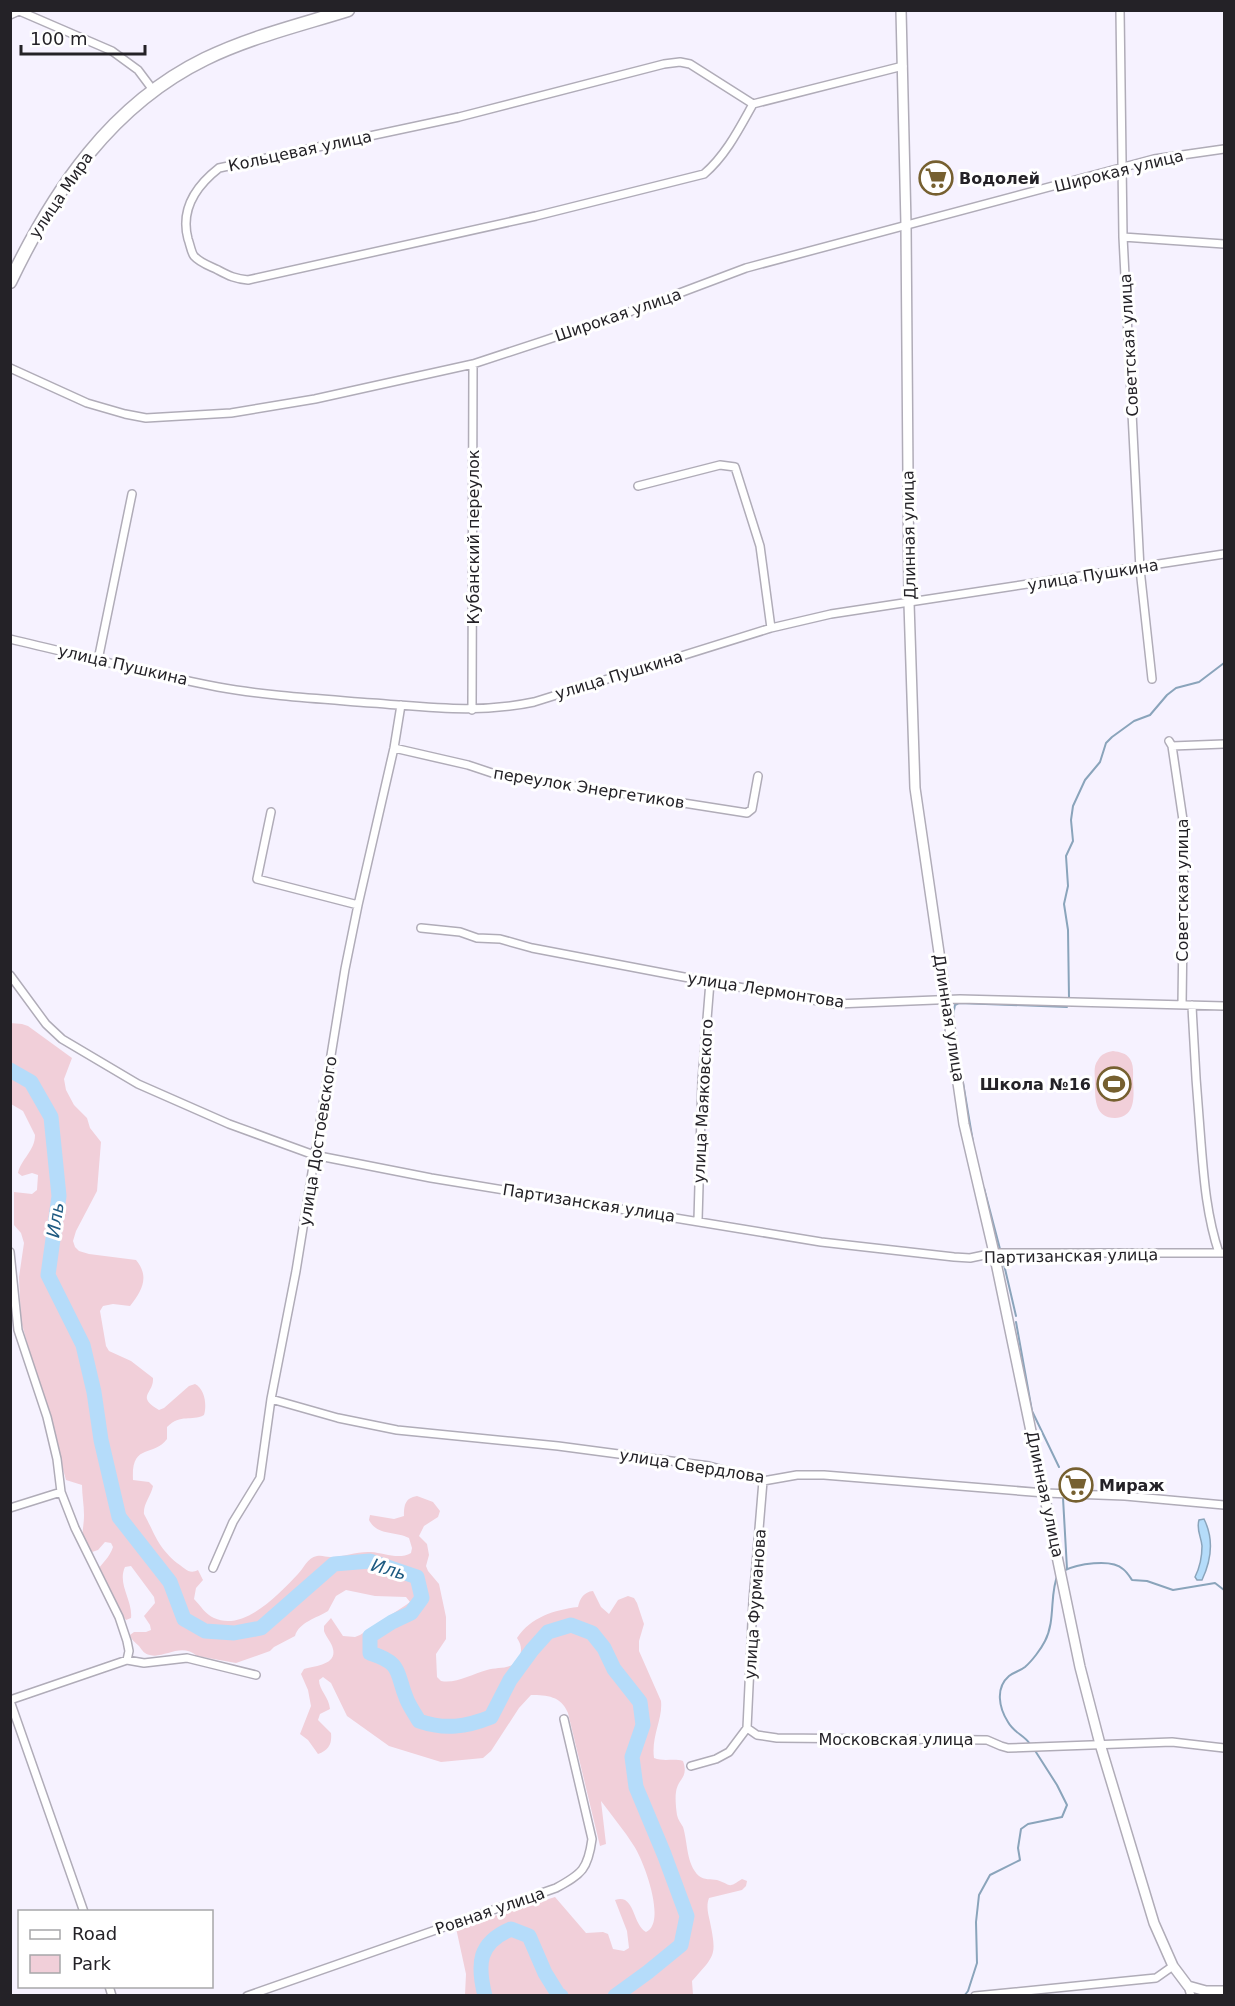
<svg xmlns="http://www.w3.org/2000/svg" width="1235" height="2006" font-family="'DejaVu Sans',sans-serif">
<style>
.green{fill:#f1cfd9}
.water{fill:#b5dcfa;stroke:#8aa4bb;stroke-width:1.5}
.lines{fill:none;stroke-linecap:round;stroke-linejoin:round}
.stream{stroke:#8aa4bb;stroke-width:2}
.river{stroke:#b5dcfa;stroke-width:15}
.street-casing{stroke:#b0acb8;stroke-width:10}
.secondary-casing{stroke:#b0acb8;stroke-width:12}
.highway-casing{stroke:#b0acb8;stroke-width:15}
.street{stroke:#fff;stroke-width:7}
.secondary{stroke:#fff;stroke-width:9}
.highway{stroke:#fff;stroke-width:12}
.labels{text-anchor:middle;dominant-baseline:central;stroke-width:6;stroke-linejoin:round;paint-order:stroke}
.street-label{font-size:16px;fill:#242227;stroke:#fff}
.poi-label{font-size:16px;font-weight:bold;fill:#242227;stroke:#fff;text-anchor:start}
.water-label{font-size:18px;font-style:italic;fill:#1f5b82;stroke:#fff}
</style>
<rect width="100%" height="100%" fill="#f6f2ff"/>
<path class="green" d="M10,1023L22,1024L28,1026L72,1058L64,1079L66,1090L74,1105L87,1118L90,1128L101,1142L97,1191L76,1231L73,1241L75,1247L79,1251L89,1254L136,1260C150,1277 142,1291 130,1306L113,1304L103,1306L100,1311L106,1346L109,1351L131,1361L153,1378C154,1394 135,1396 159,1410L164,1408L189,1386L195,1384C205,1389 207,1405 204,1415C191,1422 181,1413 167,1427V1439C153,1458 131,1442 133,1480L149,1482L153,1486C151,1496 143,1504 144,1514C156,1536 157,1546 177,1563C185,1568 189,1575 198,1570L203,1580L196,1588L194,1599C200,1605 206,1615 214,1618C244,1632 279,1594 298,1574C304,1568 307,1558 317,1556C322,1555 326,1557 330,1557C344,1557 358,1551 371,1552C384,1553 399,1560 411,1553L412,1548L409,1538C396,1531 377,1536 369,1520L370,1515L394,1519L404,1516C404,1505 405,1498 417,1496L433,1502L440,1511L438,1517L424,1526L419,1536L427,1544L429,1555L426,1566L428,1571L439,1584L446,1617V1639L436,1654L437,1677L441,1681C456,1684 472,1674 487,1670C498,1666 514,1671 520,1656C522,1649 521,1644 517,1638C531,1617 554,1610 578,1607C580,1598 584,1592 593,1591L601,1607L609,1614L618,1600L628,1596L634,1598L637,1603L644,1624L639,1641V1651L661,1701C663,1719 651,1736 654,1758C664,1762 674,1758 683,1761C689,1778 678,1778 676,1792C675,1798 676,1808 677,1815C678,1820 681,1823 683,1827C688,1843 686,1864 699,1876C704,1880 711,1879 717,1880C732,1885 727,1889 742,1879L747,1881L746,1886L742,1890L709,1898C706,1906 708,1913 710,1922C717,1956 715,1955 692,1981L693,1995H465L466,1974L456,1928L555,1897L586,1933L603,1932L608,1934L613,1949L624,1951L629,1948L627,1931L615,1900C635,1893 632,1924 646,1932C667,1923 644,1861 634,1846C624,1830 612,1816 601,1801L606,1844L600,1846L568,1713C561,1696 547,1695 531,1695L519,1708L491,1751L483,1758L441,1762L389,1746L347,1716L331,1683L323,1677L319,1680C319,1690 329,1697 330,1709L320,1714L318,1720L331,1733C332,1744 329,1750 318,1754L308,1740L300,1734L311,1706L308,1690L301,1674L304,1669C314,1666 337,1665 333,1649C332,1643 326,1637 324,1631V1626L331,1618L343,1636L355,1637L360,1635L406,1605L410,1602L406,1597L375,1596L346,1590L336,1596L328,1611C317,1618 299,1622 295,1636L274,1647L270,1651L236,1663L197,1656C181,1642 164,1659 150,1655C144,1654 142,1650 139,1646C135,1642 132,1641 130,1635L134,1632H146L151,1630L150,1625L144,1616L155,1603L154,1597L131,1566L125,1567C117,1584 133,1601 131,1618L126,1620L119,1611L97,1571C102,1563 110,1557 113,1547L111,1543L105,1542L98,1550L92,1552C78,1536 84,1532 84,1515C84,1505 82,1495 82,1485L66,1480L21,1321L19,1277L24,1243L21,1233L14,1225V1192L32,1194L37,1190L38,1175L32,1173L22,1176L18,1173C21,1159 35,1151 35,1135L23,1111L11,1104Z
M1113,1051C1120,1052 1126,1053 1130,1059C1134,1065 1133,1074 1133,1081C1134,1096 1136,1117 1115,1118C1094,1118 1095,1097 1095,1082C1095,1075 1093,1066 1098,1060C1101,1054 1107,1052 1113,1051Z"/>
<path class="water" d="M1204,1519C1214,1539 1211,1561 1202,1580H1197L1195,1577C1200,1567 1202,1556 1202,1546C1201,1536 1196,1529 1199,1520Z"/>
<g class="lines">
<path class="stream" d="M1069,998L1068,930L1064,904L1068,886L1066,856L1073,841L1071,820L1073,806L1085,780L1100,762L1106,743L1112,737L1134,721L1150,715L1167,695L1176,688L1199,682L1224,663
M953,1015L955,1005L959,1003L1067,1007
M958,1053L973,1142
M984,1188L1000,1249
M1002,1256L1016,1316
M1016,1322L1032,1411L1059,1467
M1063,1498L1067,1569
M1063,1571C1077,1564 1111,1558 1123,1569C1127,1572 1130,1577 1132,1580L1147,1581L1173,1590L1215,1583L1224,1590
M1030,1744C1024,1735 1014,1733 1008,1722C999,1708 995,1688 1009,1676C1014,1672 1020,1671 1025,1667C1032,1661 1041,1649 1045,1641C1056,1620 1049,1594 1058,1574
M964,1996L968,1991L977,1963L976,1922L979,1895L990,1875L1020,1860L1018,1848L1021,1829L1028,1824L1062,1817L1067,1805L1057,1785L1034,1749"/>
<path class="river" d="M10,1070L31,1082L51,1117L59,1196L48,1275L83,1345L94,1392L101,1440L119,1517L170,1582L184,1619L205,1631L234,1633L261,1628L334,1564L370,1561L417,1577L422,1598L411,1613L392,1622L370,1636V1653C404,1664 395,1672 407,1700C410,1707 415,1714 419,1721C445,1730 466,1727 491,1717L510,1680L532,1650L548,1632L571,1625L592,1633L604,1648L614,1669L640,1702L643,1725L632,1757L636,1787L664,1854L687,1916L681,1945L648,1972L615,1996
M485,1996C477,1964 478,1943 511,1929L529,1936L545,1973L558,1994L561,1996"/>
<g class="street-casing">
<path id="street" d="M17,10L112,51L138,70L153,90
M1120,10L1123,237L1140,569L1152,679
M10,15L21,10
M753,104L690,64L680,62L664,64L459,117L219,168C196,186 180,209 188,239C190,244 191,252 194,256C200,263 210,266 218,270C229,276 236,279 248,280L536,216L704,174C726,155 739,129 753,104L903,66
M1123,237L1224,244
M10,368L87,403L125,414L146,418L231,413L315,399L473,364L616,317L746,268L1154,159L1224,149
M638,486L720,465L735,467L760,546L771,628
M10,639C79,655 149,674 218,687C267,696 322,699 372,703C429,707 477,714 534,702L771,628L831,614L1224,554
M98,660L132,494
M472,710L473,364
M1169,741L1172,746L1183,820L1184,855L1182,1005
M1172,746L1224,744
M394,748L468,765L492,773L747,813L752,809L758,776
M271,812L257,879L358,905
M421,928L460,932L477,938L500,939L532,948L710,982L836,1004L960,999L1224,1006
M10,975L46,1024L62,1039L138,1084L229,1124L314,1155L431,1178L821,1242L954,1257L970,1258L994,1253H1224
M1192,1005C1194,1051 1197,1097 1201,1143C1204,1181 1207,1217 1219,1253
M698,1220L702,1081L710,982
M10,1252L18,1330L47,1417L57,1459L61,1492L75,1528L119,1617L127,1641L129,1651L127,1660
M271,1399L338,1418L397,1430L558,1446L709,1466L763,1481L797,1475H824L1045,1493L1125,1496L1224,1505
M10,1508L61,1492
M213,1568L233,1522L260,1478L271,1399L296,1271L345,969L358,905L394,748L401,705
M10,1700L127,1660L144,1663L187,1658L256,1675
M10,1701L84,1912
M747,1728L753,1601L763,1481
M691,1766L716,1759L729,1752L747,1728L757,1735L777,1738L987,1740L1001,1746L1008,1748L1172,1742L1224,1748
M109,1986L112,1996
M1188,1986L1191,1996
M247,1996L556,1888C582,1874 588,1869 592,1839L564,1719
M975,1996L1156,1978L1173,1966"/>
</g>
<g class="secondary-casing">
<path id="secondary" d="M901,10L906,225L909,603L915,788L964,1124L994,1253L1080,1667L1100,1744L1154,1923L1173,1966L1188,1986L1206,1991H1224"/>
</g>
<g class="highway-casing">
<path id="highway" d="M10,282C54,190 111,105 205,59C250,37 300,25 348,10"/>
</g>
<use href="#street" class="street"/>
<use href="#secondary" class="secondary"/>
<use href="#highway" class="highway"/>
</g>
<defs>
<g id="supermarket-ring" transform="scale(1.725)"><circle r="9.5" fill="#fff" stroke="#766030" stroke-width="1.5"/><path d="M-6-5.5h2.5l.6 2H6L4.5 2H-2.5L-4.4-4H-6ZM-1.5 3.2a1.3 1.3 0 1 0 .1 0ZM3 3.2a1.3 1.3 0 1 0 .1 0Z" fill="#766030"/></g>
<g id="stadium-ring" transform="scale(1.725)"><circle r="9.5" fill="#fff" stroke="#766030" stroke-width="1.5"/><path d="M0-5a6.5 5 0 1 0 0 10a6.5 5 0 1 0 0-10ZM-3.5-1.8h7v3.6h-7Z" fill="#766030"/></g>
</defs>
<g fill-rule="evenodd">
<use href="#supermarket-ring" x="936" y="178"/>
<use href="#stadium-ring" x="1114" y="1084"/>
<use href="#supermarket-ring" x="1076" y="1485"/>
</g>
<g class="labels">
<g class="street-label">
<text transform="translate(300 151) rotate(-12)">Кольцевая улица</text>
<text transform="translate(1119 171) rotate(-14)">Широкая улица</text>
<text transform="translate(61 195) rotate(-56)">улица Мира</text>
<text transform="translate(618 315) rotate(-19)">Широкая улица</text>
<text transform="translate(1129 345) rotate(-93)">Советская улица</text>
<text transform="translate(909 535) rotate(-91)">Длинная улица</text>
<text transform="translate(473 537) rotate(-90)">Кубанский переулок</text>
<text transform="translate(1093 575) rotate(-9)">улица Пушкина</text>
<text transform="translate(123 665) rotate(13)">улица Пушкина</text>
<text transform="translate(619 675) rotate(-17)">улица Пушкина</text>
<text transform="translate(589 788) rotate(9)">переулок Энергетиков</text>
<text transform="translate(1182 890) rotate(-90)">Советская улица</text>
<text transform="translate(766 990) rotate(9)">улица Лермонтова</text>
<text transform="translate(949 1018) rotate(81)">Длинная улица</text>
<text transform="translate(703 1101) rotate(-87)">улица Маяковского</text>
<text transform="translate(318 1141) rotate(-81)">улица Достоевского</text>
<text transform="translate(589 1203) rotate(9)">Партизанская улица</text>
<text transform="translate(1071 1256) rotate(-1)">Партизанская улица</text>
<text transform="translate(692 1466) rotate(9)">улица Свердлова</text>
<text transform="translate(1045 1494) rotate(78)">Длинная улица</text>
<text transform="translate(755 1604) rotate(-86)">улица Фурманова</text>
<text x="896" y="1739">Московская улица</text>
<text transform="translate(490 1911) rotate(-19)">Ровная улица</text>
</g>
<g class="poi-label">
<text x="959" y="178">Водолей</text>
<text x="1091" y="1084" text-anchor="end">Школа №16</text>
<text x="1099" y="1485">Мираж</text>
</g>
<g class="water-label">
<text transform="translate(55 1220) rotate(-82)">Иль</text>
<text transform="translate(389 1569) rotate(16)">Иль</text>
</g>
</g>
<rect width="1235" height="2006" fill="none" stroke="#242227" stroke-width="24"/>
<rect x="18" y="1910" width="195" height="78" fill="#ffffff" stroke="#a7a7a9" stroke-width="1.5"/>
<rect x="30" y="1930" width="30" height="9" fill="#ffffff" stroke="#a7a7a9" stroke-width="1.5"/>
<text x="72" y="1940" font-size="18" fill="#242227">Road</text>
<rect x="30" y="1955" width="30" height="18" fill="#f1cfd9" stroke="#a7a7a9" stroke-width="1.5"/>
<text x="72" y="1970" font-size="18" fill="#242227">Park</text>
<path d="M21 45v9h124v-9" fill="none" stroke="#242227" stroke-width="3"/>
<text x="30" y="45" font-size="18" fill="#242227" stroke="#ffffff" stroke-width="4.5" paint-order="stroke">100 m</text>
</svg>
